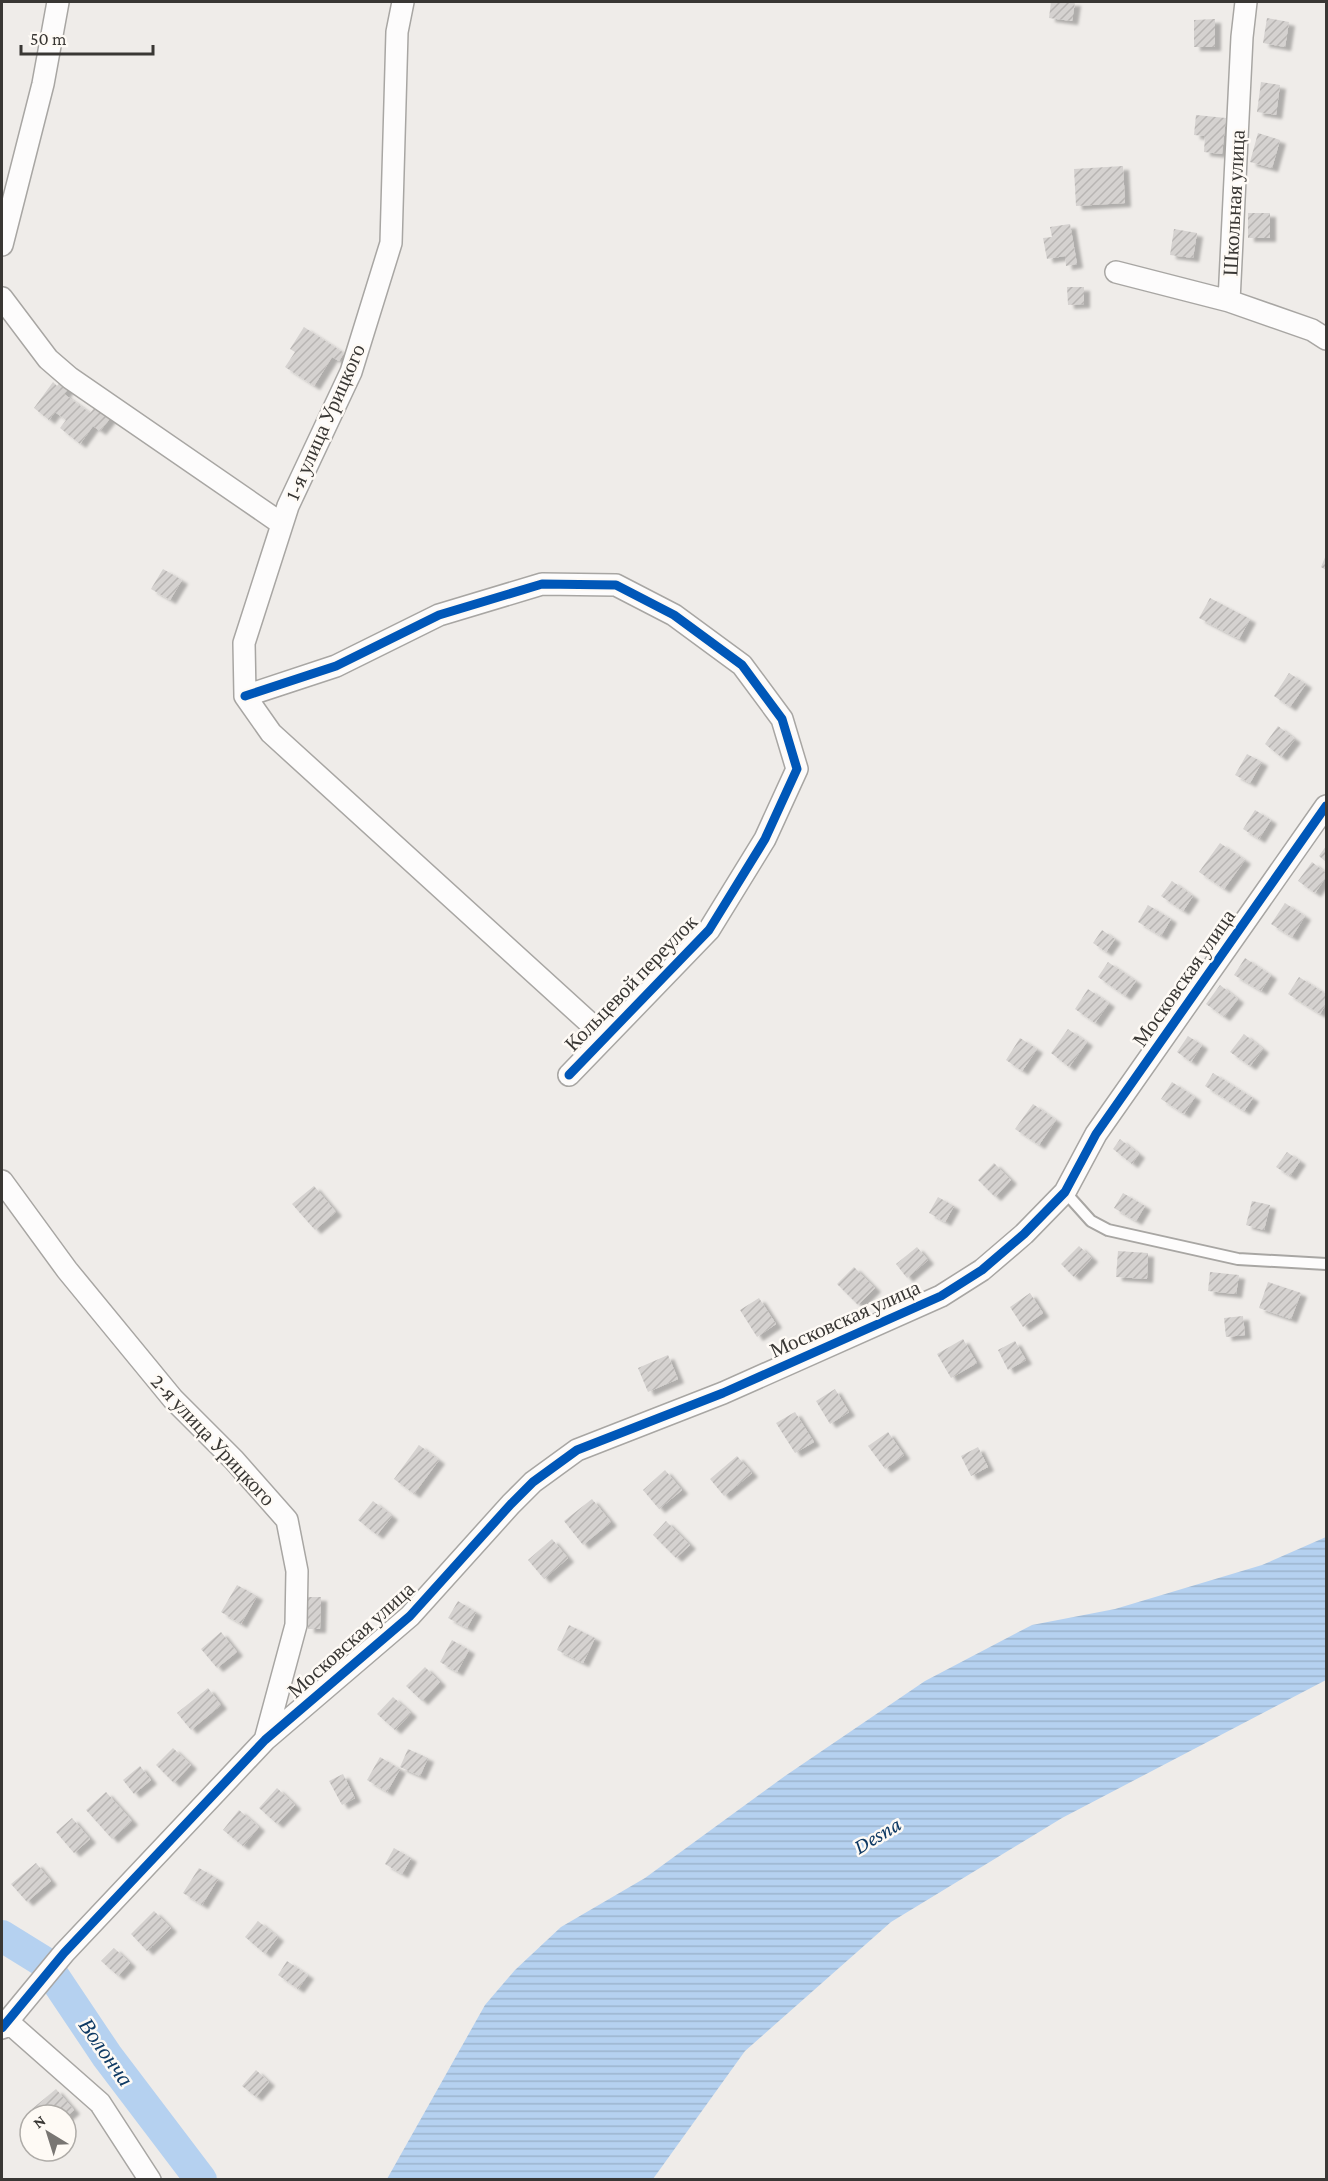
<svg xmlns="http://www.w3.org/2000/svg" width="1328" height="2181" font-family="'Crimson Pro',serif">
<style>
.water{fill:url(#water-rules)}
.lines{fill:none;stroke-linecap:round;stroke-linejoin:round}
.river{stroke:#b5d1f0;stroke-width:32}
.building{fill:url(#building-hatch);filter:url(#shadow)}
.lane-casing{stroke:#a8a6a3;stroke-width:14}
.street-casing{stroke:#a8a6a3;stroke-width:24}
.lane{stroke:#fdfcfc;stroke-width:10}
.street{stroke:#fdfcfc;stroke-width:21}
.cycleway-casing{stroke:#fefaf5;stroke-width:13}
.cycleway{stroke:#0057b8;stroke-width:9}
.labels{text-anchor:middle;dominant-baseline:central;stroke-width:5;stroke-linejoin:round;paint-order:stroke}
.street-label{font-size:21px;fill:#393734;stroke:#fefaf5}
.water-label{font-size:22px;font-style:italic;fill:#0f3a64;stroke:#fefaf5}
</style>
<defs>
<pattern id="water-rules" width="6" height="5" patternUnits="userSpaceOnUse" patternTransform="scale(1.5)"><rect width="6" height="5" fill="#b5d1f0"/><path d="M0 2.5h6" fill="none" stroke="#9cb4ce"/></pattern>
<pattern id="building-hatch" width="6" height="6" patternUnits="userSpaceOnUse" patternTransform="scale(1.5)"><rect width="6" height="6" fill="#d5d2d0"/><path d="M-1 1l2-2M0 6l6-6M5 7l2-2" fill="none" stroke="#b8b5b3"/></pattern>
<filter id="shadow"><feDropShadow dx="6" dy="4" stdDeviation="1.5" flood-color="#0004"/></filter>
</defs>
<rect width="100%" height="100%" fill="#efece9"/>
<path class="water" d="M1326,1537V1680L1062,1818L891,1922L745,2051L653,2179H387L485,2005L515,1970L561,1927L645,1878L785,1776L925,1681L1032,1625L1115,1609L1262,1565Z"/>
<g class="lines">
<path class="river" d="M2,1936L44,1962L107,2056L201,2180"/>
</g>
<path class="building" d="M1051,2H1075L1072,21L1049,18Z
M1267,18L1289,22L1285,47L1263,43Z
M1215,19V47H1194V20Z
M1261,82L1280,85L1276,115L1257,112Z
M1196,115L1226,118L1222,154L1204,152L1205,136L1194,135Z
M1258,133L1280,140L1272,168L1250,162Z
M1123,166L1125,203L1076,206L1074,169Z
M1248,213H1270V238H1248Z
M1070,224L1077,264L1066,266L1065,256L1047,259L1043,238L1052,237L1050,227Z
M1174,229L1197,233L1193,258L1170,255Z
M1067,287H1084V304L1068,305Z
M304,327L344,353L339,361L332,357L314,386L285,367L295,352L290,349Z
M61,381L69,388L64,394L90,413L97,405L112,416L100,431L93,426L80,444L60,428L66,420L55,412L49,420L34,408L53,382L57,386Z
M1326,555V570L1321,567Z
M163,569L182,580L170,600L151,589Z
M1210,598L1250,619L1239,639L1199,618Z
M1289,673L1306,684L1290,707L1274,696Z
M1278,726L1295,739L1281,757L1265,744Z
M1247,754L1262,762L1250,783L1235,775Z
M1255,810L1271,820L1259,839L1243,829Z
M1220,843L1245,860L1224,889L1199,872Z
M1326,846V862L1319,856Z
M1312,862L1326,873V877L1315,893L1298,881Z
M1172,881L1193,896L1183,911L1161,896Z
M1285,903L1305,916L1292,937L1271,924Z
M1148,905L1171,919L1161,936L1138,922Z
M1102,930L1115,939L1106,952L1093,943Z
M1245,958L1271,975L1261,991L1234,975Z
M1108,962L1136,981L1125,996L1098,977Z
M1299,977L1326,994V1004L1320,1014L1288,994Z
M1220,985L1238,999L1224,1017L1206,1004Z
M1088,989L1109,1003L1095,1023L1075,1009Z
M1068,1029L1087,1042L1069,1067L1051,1053Z
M1244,1034L1263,1049L1250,1066L1230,1052Z
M1188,1036L1202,1045L1191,1062L1177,1052Z
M1020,1038L1037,1049L1022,1071L1006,1060Z
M1213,1073L1253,1098L1244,1111L1205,1086Z
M1172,1082L1195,1097L1184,1114L1161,1099Z
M1033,1104L1056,1120L1039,1145L1015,1129Z
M1120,1139L1139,1154L1132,1164L1113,1149Z
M1287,1152L1300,1161L1290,1176L1276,1167Z
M994,1163L1011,1180L995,1197L978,1180Z
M314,1186L336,1212L315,1230L292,1204Z
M1123,1193L1145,1206L1136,1221L1114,1208Z
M938,1197L954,1206L945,1222L929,1213Z
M1252,1201L1270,1205L1264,1230L1246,1225Z
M1079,1246L1092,1258L1074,1277L1061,1264Z
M917,1247L928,1260L907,1278L896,1264Z
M1118,1251L1148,1253L1147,1279L1116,1277Z
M854,1267L875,1288L858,1305L837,1284Z
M1210,1272L1239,1275L1236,1294L1208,1291Z
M1268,1282L1301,1293L1291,1319L1259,1308Z
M1030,1293L1043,1313L1023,1327L1010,1307Z
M759,1298L776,1324L757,1337L740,1310Z
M1243,1316L1245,1335L1226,1337L1224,1318Z
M963,1339L977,1363L951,1378L937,1354Z
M1015,1341L1026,1360L1008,1370L998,1350Z
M668,1355L678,1379L648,1392L638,1368Z
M835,1389L849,1412L830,1424L816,1401Z
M795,1412L814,1442L795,1453L776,1423Z
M888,1432L904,1455L885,1469L868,1446Z
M419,1445L439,1460L414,1494L394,1479Z
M978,1447L988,1467L971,1476L961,1456Z
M737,1456L752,1473L724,1496L710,1479Z
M665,1470L682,1490L659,1509L643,1490Z
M592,1499L611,1522L583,1545L564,1521Z
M373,1501L392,1516L377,1535L358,1520Z
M666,1521L690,1545L676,1558L653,1535Z
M552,1539L568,1558L544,1579L528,1560Z
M237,1585L257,1596L241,1624L221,1612Z
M308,1597H321L320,1629H308Z
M458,1601L476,1612L467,1628L448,1618Z
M569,1625L595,1638L583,1663L557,1650Z
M221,1632L237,1652L217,1668L201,1649Z
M452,1640L469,1650L457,1672L440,1662Z
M425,1667L440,1682L422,1701L406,1686Z
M208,1688L221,1705L191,1730L177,1713Z
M393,1697L411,1713L395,1730L377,1714Z
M173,1748L191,1765L174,1783L156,1765Z
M408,1749L428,1758L420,1776L400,1767Z
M380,1757L400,1769L387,1792L367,1780Z
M140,1766L151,1780L134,1794L123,1780Z
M343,1774L355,1798L342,1805L329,1781Z
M277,1788L295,1805L277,1824L259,1808Z
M106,1792L132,1821L112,1839L86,1810Z
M239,1810L259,1827L243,1846L223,1830Z
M72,1818L90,1839L74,1853L56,1832Z
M394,1848L411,1858L402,1874L385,1864Z
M36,1863L51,1881L27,1902L11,1884Z
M199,1868L218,1879L202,1905L183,1893Z
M154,1911L171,1928L147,1951L131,1934Z
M258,1921L278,1937L265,1954L245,1937Z
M114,1948L130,1963L118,1976L101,1961Z
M287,1961L308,1975L298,1989L278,1975Z
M256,2070L269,2082L256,2097L242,2086Z
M56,2089L74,2110L66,2117L37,2115L32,2109Z"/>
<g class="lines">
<g class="lane-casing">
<path id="lane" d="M1065,1192L1091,1221L1108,1230L1238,1259L1326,1264"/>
</g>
<g class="street-casing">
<path id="street" d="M1246,2L1242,37L1229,301L1312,330L1326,339
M2,245L43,84L58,2
M1116,272L1229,301
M2,298L48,359L70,378L282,524
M245,696L336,666L439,615L542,584L616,585L674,615L742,665L782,719L797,769L765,839L709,930L569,1075
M245,696L244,643L288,506L351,372L391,243L397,32L403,2
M245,696L271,733L605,1037
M2,1181L67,1270L173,1399L234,1460L287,1520L297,1571L296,1625L265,1740
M7,2021L100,2103L150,2180
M2,2028L64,1953L265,1740L410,1616L511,1504L533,1482L577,1450L723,1393L941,1296L982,1270L1024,1234L1065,1192L1096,1134L1326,806"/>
</g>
<use href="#lane" class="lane"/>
<use href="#street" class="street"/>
<g class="cycleway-casing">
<path id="cycleway" d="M245,696L336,666L439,615L542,584L616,585L674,615L742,665L782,719L797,769L765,839L709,930L569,1075
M2,2028L64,1953L265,1740L410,1616L511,1504L533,1482L577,1450L723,1393L941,1296L982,1270L1024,1234L1065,1192L1096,1134L1326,806"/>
</g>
<use href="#cycleway" class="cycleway"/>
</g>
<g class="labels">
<g class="street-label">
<text transform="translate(1234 203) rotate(-87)">Школьная улица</text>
<text transform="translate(325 422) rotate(-66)">1-я улица Урицкого</text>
<text transform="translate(1184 978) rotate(-55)">Московская улица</text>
<text transform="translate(631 983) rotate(-46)">Кольцевой переулок</text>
<text transform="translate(845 1319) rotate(-24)">Московская улица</text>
<text transform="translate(213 1440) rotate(47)">2-я улица Урицкого</text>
<text transform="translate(351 1640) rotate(-42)">Московская улица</text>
</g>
<g class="water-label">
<text transform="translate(877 1835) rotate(-31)">Desna</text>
<text transform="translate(106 2052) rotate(55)">Волонча</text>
</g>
</g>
<rect width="1328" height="2181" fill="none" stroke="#393734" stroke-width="6"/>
<g transform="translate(48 2133) rotate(322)"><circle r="28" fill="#fefaf5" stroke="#afaca8" stroke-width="1.5"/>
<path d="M0-4.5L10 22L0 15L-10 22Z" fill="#797673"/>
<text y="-9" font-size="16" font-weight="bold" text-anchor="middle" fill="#393734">N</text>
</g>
<path d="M21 45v9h132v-9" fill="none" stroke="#393734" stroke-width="3"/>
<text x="30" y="45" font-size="18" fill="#393734" stroke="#fefaf5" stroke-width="4.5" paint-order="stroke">50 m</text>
</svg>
